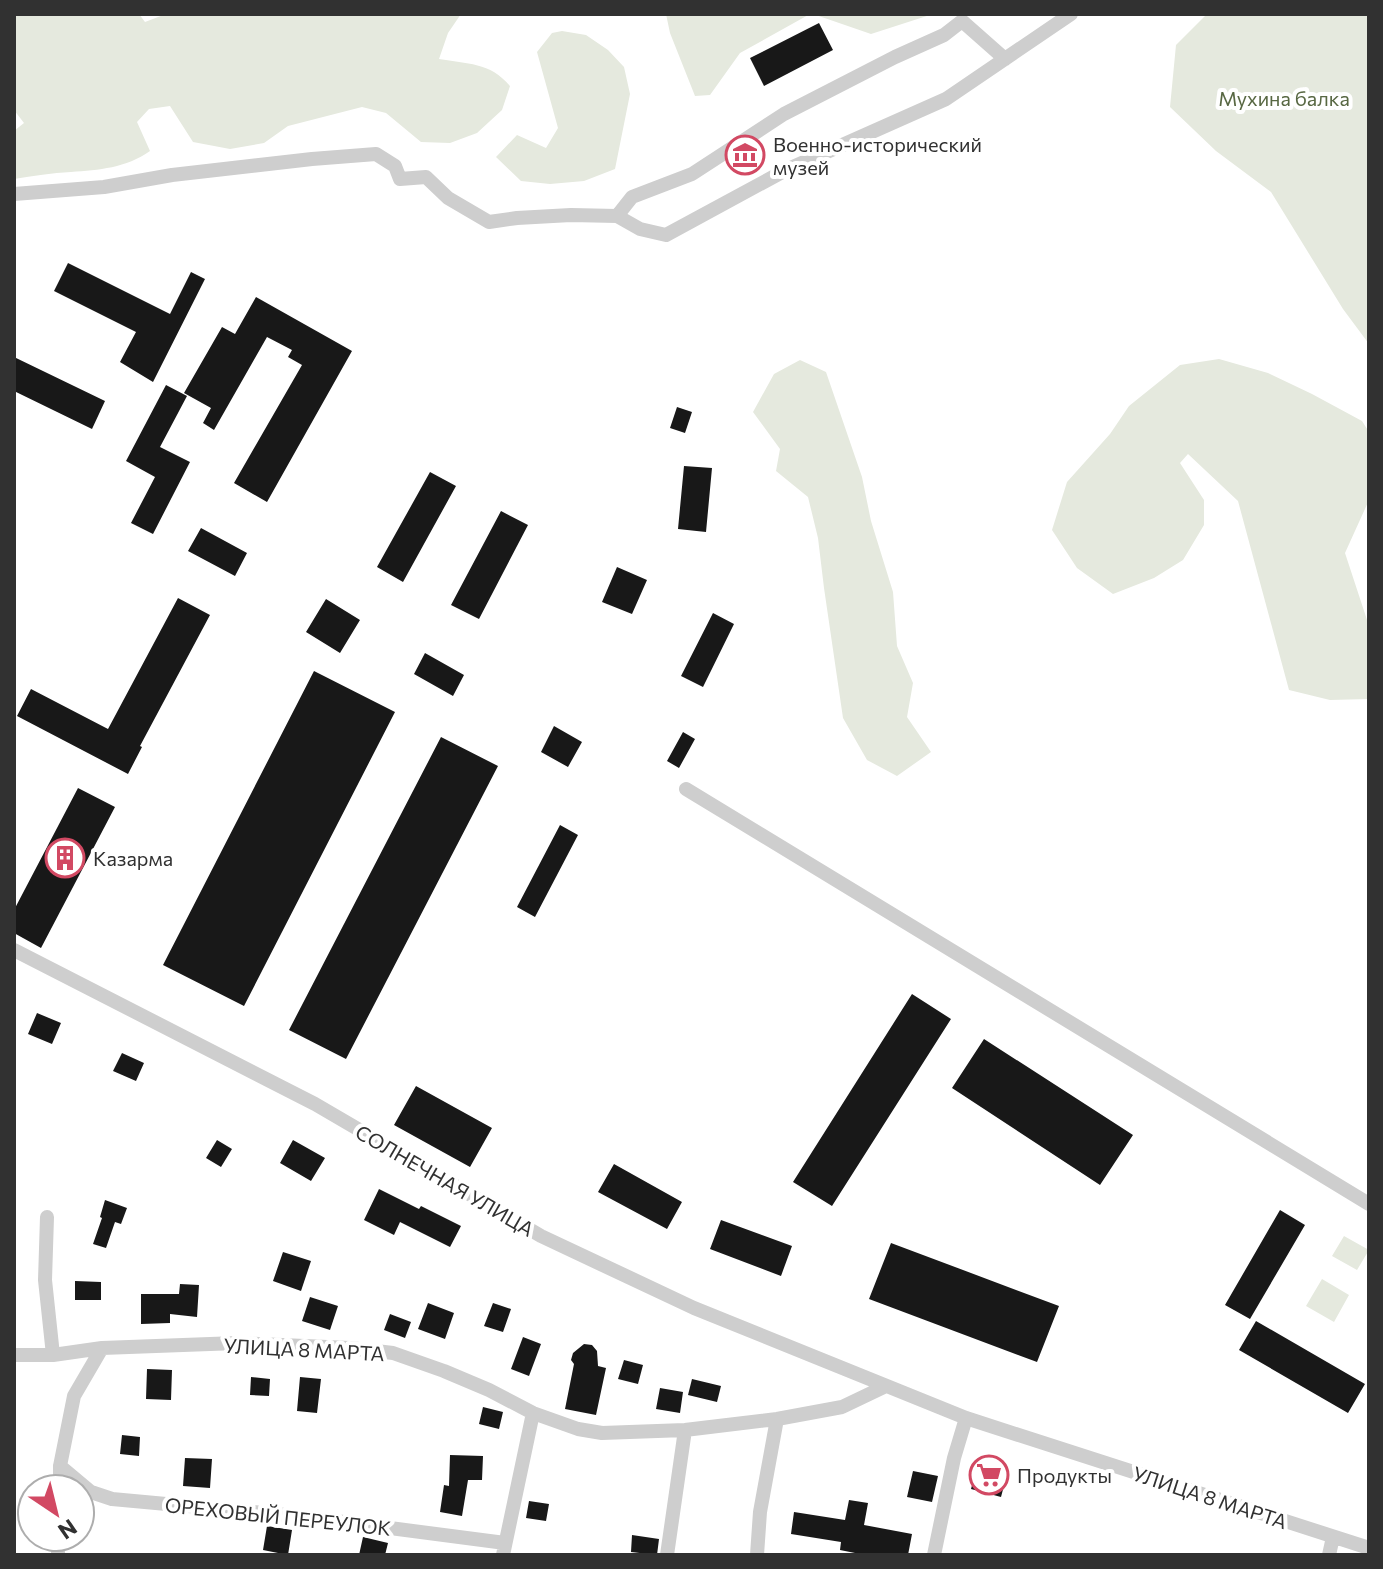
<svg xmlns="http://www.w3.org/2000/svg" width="1383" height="1569" font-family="Commissioner,sans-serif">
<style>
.green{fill:#e5e9de}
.building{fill:#181818}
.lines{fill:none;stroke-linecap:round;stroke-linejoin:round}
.minor{stroke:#cecece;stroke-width:14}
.labels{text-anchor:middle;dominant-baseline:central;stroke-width:8;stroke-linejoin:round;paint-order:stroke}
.park-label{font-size:20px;fill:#586843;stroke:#fff}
.poi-label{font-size:20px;fill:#313131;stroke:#fff;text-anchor:start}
.street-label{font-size:20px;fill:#313131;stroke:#fff}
</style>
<rect width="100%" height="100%" fill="#fff"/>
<path class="green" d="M14,14H139L145,22L166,14H461L448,33L439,59C467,64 490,62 510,86L502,110L477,133L450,143L421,142L386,113L362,107L288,126L264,143L230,149L193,142L170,106L149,109L137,122L150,151C126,168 99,170 71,172C52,173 33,176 14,179V131L24,123L14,110Z
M666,14H810L740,53L710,95L695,96L670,33Z
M813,14H933L871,34Z
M1207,14H1369V278L1367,280L1369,292V344L1343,309L1271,192L1216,151L1170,107L1176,45Z
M562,31L586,35L608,50L624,67L630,94L615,169L584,181L550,184L521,181L496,157L517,135L546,148L558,128L537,52L552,33Z
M1219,359L1268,373L1312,394L1362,421L1369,432V500L1345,553L1369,626V699L1330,700L1289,690L1238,501L1188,454L1180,463L1204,500V525L1183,560L1154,578L1113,594L1077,568L1052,530L1067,482L1110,434L1129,406L1180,365Z
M800,360L826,372L862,477L871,521L893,592L897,646L913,683L907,717L931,752L897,776L867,760L843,718L824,588L818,538L808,497L776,471L780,449L753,412L774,374Z
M1344,1236L1369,1250L1357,1270L1332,1256Z
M1322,1279L1349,1295L1334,1322L1306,1306Z"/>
<path class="building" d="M819,23L833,50L764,86L750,58Z
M68,263L170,314L191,272L205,279L153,382L120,362L136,332L54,291Z
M256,297L352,351L267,502L234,483L302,365L288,357L292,350L267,337L214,430L203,423L211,408L184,393L222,327L235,334Z
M14,357L105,401L92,429L14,391Z
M166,385L187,396L160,447L190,462L153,534L131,523L155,477L126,461Z
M677,407L692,412L685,433L670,428Z
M684,466L712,468L706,532L678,529Z
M430,472L456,486L403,582L377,567Z
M501,511L528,525L479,619L451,605Z
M201,528L247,553L235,576L188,551Z
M617,567L647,580L632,614L602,602Z
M178,598L210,615L140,746L142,747L128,774L17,716L31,689L108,729Z
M326,599L360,620L340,653L306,632Z
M713,613L734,624L703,687L681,676Z
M425,653L464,675L453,696L414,674Z
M314,671L395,712L244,1006L163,965Z
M554,726L582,742L568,767L541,752Z
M683,732L695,739L679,768L667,761Z
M441,737L498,766L346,1059L289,1030Z
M78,788L115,807L41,948L14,933V910Z
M560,825L578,835L535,917L517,907Z
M912,994L951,1019L832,1206L793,1182Z
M37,1013L61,1023L52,1044L28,1034Z
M984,1039L1133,1135L1100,1185L952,1088Z
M122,1053L144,1063L136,1081L113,1071Z
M416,1086L492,1128L470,1167L394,1125Z
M217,1140L232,1149L221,1167L206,1158Z
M293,1140L325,1158L311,1181L280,1163Z
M614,1164L682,1202L667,1229L598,1192Z
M379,1189L419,1209L421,1206L461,1226L450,1247L400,1222L394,1235L364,1220Z
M105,1200L127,1208L121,1224L115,1222L106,1248L93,1244L102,1218L100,1217Z
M1280,1210L1305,1225L1250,1319L1225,1305Z
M721,1220L792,1246L781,1276L710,1249Z
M891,1243L1059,1306L1037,1362L869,1299Z
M283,1252L311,1261L301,1291L273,1281Z
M75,1281L101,1282V1300H75Z
M180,1284L199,1285L197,1317L170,1314V1323L141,1324V1294H179Z
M310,1297L338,1306L330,1330L302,1321Z
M428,1303L454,1313L445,1339L418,1329Z
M493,1303L511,1309L503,1332L484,1326Z
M390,1314L411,1322L405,1338L384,1330Z
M1256,1321L1365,1384L1348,1413L1239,1350Z
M523,1337L541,1344L529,1376L511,1369Z
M584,1344L592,1345L597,1351L598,1366L606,1368L596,1415L565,1409L574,1364L571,1360L573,1353Z
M624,1360L643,1365L638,1384L618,1379Z
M147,1369L172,1370L171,1400L146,1399Z
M251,1377L270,1379L269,1396L250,1395Z
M300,1377L321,1379L317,1413L297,1411Z
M692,1379L721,1386L717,1402L688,1395Z
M660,1388L683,1392L680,1413L656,1409Z
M483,1407L503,1412L499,1429L479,1424Z
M122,1435L140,1437L139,1456L120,1454Z
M450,1455L483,1456L482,1480H468L462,1516L440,1512L444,1485L449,1486Z
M185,1458L212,1459L210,1488L183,1486Z
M913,1471L938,1476L932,1502L907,1497Z
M976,1471L1006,1478L1001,1497L971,1489Z
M849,1500L868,1503L864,1525L912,1534L908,1555H865L840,1550L841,1542L791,1534L794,1512L845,1520Z
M529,1501L549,1504L546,1521L526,1518Z
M267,1526L292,1530L288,1555L263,1550Z
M632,1535L659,1539L657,1555L631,1552Z
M363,1537L388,1543L385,1555H359Z"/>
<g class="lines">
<path class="minor" d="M1005,59L962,21L944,35L895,57L784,114L692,174L632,197L617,216L640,229L666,235L784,171L946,99L1071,14
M14,194L104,187L172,175L312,159L376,154L395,166L400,179L426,177L448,198L489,222L517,218L571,215L617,216
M686,789L1369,1204
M14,950L315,1104L541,1236L694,1308L966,1418L1369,1548
M47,1217L45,1280L53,1355
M14,1355H53L102,1348L237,1343L350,1348L393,1353L444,1371L489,1390L533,1413L578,1429L602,1433L685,1430L777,1419L842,1407L886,1386
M60,1466L91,1492L112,1499L298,1516L505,1543
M60,1489V1466L74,1396L102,1348
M58,1555V1537
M503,1555L533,1413
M667,1555L685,1430
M757,1555L760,1512L777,1419
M934,1555L954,1458L966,1418
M1329,1555L1333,1537"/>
</g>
<defs>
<g id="museum-ring" transform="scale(2)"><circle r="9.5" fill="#fff" stroke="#d24963" stroke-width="1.5"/><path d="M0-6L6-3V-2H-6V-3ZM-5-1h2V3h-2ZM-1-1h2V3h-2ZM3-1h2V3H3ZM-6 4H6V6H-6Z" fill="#d24963"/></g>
<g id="building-ring" transform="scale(2)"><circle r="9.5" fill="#fff" stroke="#d24963" stroke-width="1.5"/><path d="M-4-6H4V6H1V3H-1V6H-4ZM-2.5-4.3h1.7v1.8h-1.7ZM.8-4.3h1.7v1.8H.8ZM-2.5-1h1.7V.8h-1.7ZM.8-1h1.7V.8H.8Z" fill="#d24963"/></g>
<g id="supermarket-ring" transform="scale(2)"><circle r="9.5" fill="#fff" stroke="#d24963" stroke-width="1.5"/><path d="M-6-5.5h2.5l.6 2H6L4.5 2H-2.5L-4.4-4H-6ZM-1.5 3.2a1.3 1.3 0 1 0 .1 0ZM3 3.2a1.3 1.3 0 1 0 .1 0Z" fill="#d24963"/></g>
</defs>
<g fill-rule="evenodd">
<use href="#museum-ring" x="745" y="155"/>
<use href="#building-ring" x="65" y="858"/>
<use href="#supermarket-ring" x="989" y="1475"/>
</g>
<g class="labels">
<g class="park-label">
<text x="1284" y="98">Мухина балка</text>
</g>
<g class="poi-label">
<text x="773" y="144">Военно-исторический<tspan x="773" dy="23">музей</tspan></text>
<text x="93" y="858">Казарма</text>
<text x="1017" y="1475">Продукты</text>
</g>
<g class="street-label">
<text transform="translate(445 1180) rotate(30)">СОЛНЕЧНАЯ УЛИЦА</text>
<text transform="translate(304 1349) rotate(3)">УЛИЦА 8 МАРТА</text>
<text transform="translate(1210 1497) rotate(18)">УЛИЦА 8 МАРТА</text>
<text transform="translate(278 1516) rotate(6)">ОРЕХОВЫЙ ПЕРЕУЛОК</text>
</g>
</g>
<rect width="1383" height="1569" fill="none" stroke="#313131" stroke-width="32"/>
<g transform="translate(56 1513) rotate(145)"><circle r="38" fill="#ffffff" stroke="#adadad" stroke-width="2"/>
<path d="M0-6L14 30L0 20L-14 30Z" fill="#d24963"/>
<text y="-12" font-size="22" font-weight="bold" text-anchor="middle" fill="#313131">N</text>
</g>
</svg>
